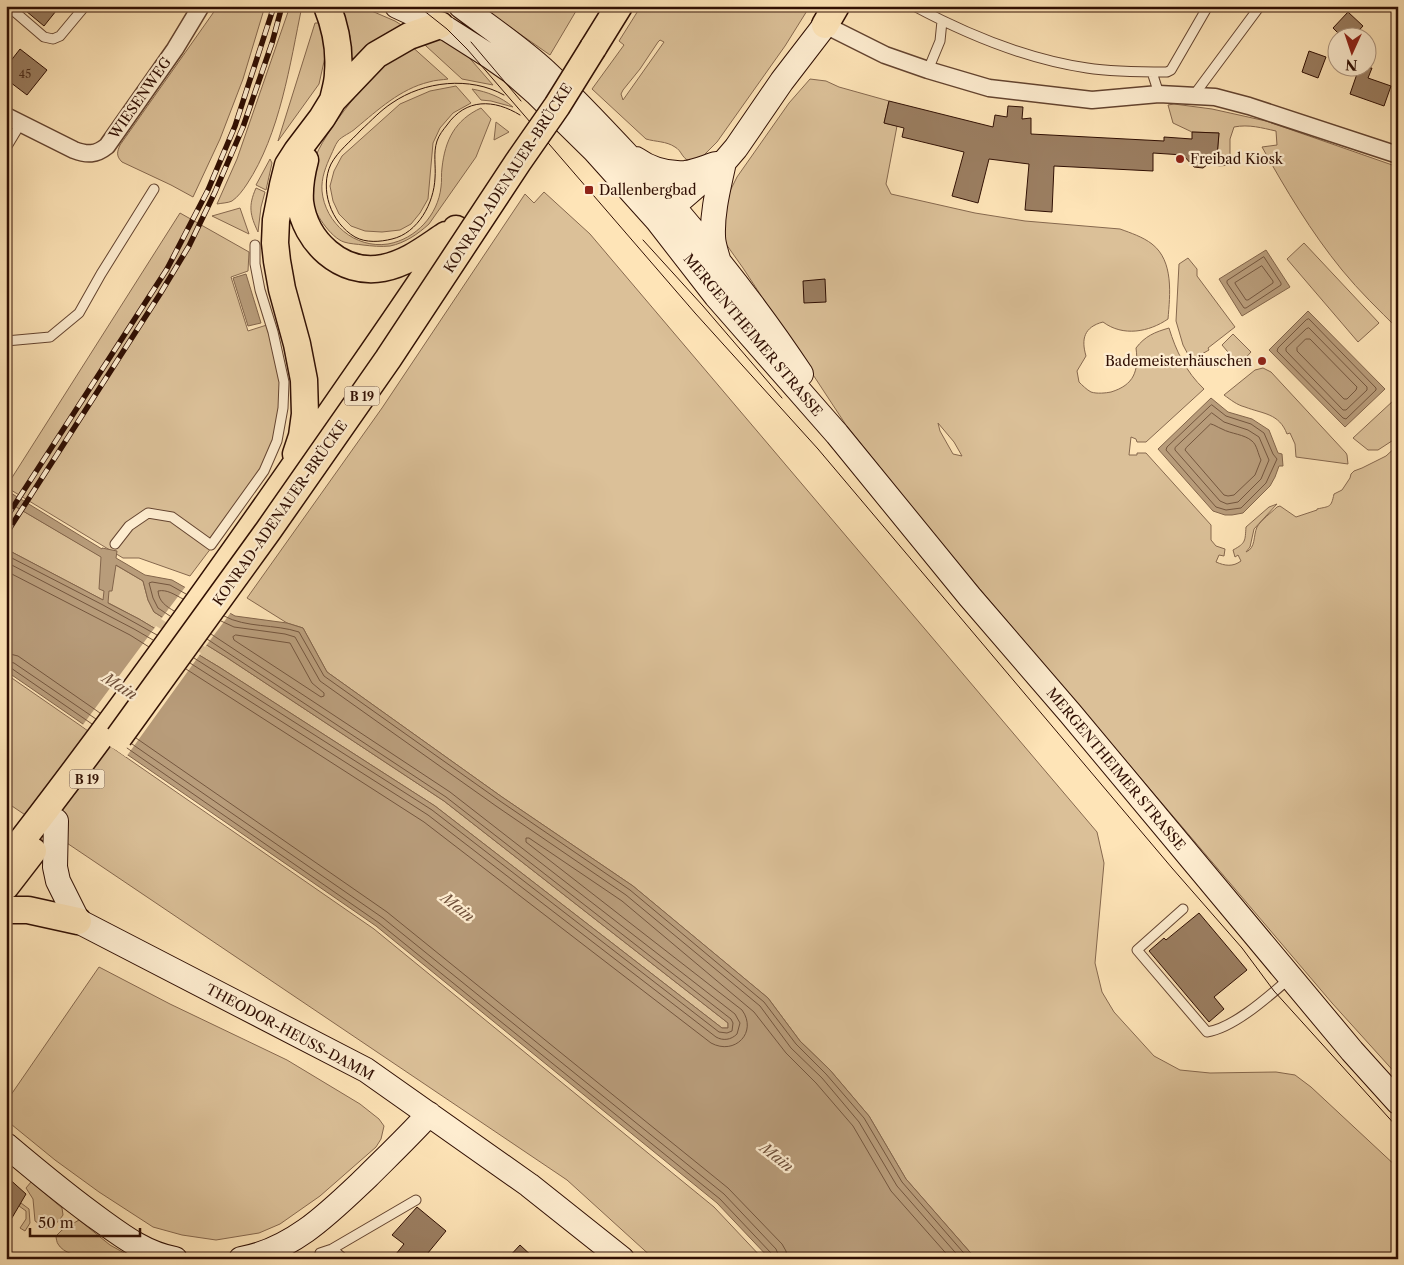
<svg xmlns="http://www.w3.org/2000/svg" width="1404" height="1265" font-family="'Libre Caslon Text',serif">
<style>
.green{fill:#dbc098;stroke:#86684e;fill-rule:evenodd}
.water{fill:#b89c7a;stroke:#82644a;fill-rule:evenodd}
.pier{fill:#fee4b7}
.lines{fill:none;stroke-linecap:round;stroke-linejoin:round}
.shore{stroke:#74563e;stroke-width:1}
.building{fill:#9b7e61;stroke:#300f03}
.lane-casing{stroke:#644430;stroke-width:11}
.street-casing{stroke:#644430;stroke-width:19}
.secondary-casing{stroke:#300f03;stroke-width:26}
.primary-casing{stroke:#300f03;stroke-width:29}
.lane{stroke:#feedd0;stroke-width:9}
.street{stroke:#feedd0;stroke-width:16}
.secondary{stroke:#feedd0;stroke-width:24}
.primary{stroke:#fee4b7;stroke-width:26}
.tram{stroke:#300f03;stroke-width:1}
.rail-casing{stroke:#300f03;stroke-width:5.5}
.rail{stroke:#feedd0;stroke-width:4;stroke-dasharray:11;stroke-linecap:butt}
.primary-bridge-casing{stroke:#300f03;stroke-width:29;stroke-linecap:butt}
.primary-bridge{stroke:#fee4b7;stroke-width:26}
.poi-dot{fill:#8f2418;stroke:#feedd0;stroke-width:2}
.labels{text-anchor:middle;dominant-baseline:central;stroke-width:4.5;stroke-linejoin:round;paint-order:stroke}
.number-label{font-size:11px;fill:#4b2b1a}
.shield{fill:#feedd0;stroke:#6e5240;stroke-width:1}
.shield-label{font-size:12px;font-weight:bold;fill:#300f03}
.street-label{font-size:14px;fill:#300f03;stroke:#feedd0}
.poi-label{font-size:14px;fill:#300f03;stroke:#feedd0;text-anchor:start}
.water-label{font-size:15px;font-style:italic;fill:#6d4e39;stroke:#feedd0}
</style>
<rect width="100%" height="100%" fill="#fee4b7"/>
<filter id="stains"><feTurbulence type="fractalNoise" baseFrequency=".004" numOctaves="4"/><feColorMatrix values="0 0 0 0 .2 0 0 0 0 .09 0 0 0 0 .02 0 0 0 .5 -.17"/></filter>
<radialGradient id="worn" r=".72"><stop offset=".6" stop-color="#630" stop-opacity="0"/><stop offset="1" stop-color="#630" stop-opacity=".3"/></radialGradient>
<path class="green" d="M218,6H265L243,79L220,139L193,197L171,185L122,162C116,156 117,152 120,145Z
M294,6H302C290,64 280,134 247,184C243,190 238,197 232,201C228,203 222,203 217,204L237,159L288,12Z
M338,6H360L395,21L403,26L346,82C348,65 354,45 348,29C346,21 340,14 338,6Z
M480,6H579L550,55Z
M641,6H810L785,46L717,142L703,156L689,161C681,157 682,151 675,147C666,141 656,142 646,139L592,89L624,45L619,41ZM660,40L664,42L623,100L621,94L623,90L640,69L658,42Z
M315,23H318L321,24L324,34L325,57L319,84L278,141Z
M435,38L446,40L466,54L493,85L462,79L426,46L422,39Z
M409,44L448,79C442,80 435,80 429,82C400,89 378,110 356,128C351,133 342,136 338,141C335,145 333,151 331,155C326,166 321,178 322,191C325,223 355,249 388,244C416,239 438,215 441,187C442,181 441,174 442,168C445,140 455,120 481,108L491,119L476,157L429,224C418,234 405,243 390,246C381,247 372,246 363,245C357,244 350,244 344,242C331,238 313,212 311,198C310,189 311,177 312,168C316,141 367,79 389,61C395,55 403,50 409,44Z
M810,79L826,81L839,87L889,101L884,123L897,126L886,184L891,194L975,213L1025,221L1120,229C1131,233 1143,237 1152,244C1174,261 1170,295 1168,319C1149,332 1123,337 1103,322C1084,327 1081,339 1086,356L1077,371L1079,382C1082,385 1087,390 1091,392C1097,394 1106,393 1111,392C1134,385 1139,371 1136,348C1145,336 1155,332 1169,328C1176,351 1186,372 1204,389L1146,442H1137L1136,439L1131,437L1129,455H1137V453H1146L1211,525V540L1216,546L1225,549L1224,556L1219,555L1216,562C1225,566 1233,567 1241,561L1238,555L1235,557L1233,550C1246,543 1245,541 1246,527L1269,507L1277,504L1254,529L1250,547L1246,552C1256,548 1253,536 1257,527C1261,520 1271,513 1277,507L1280,506L1296,517L1317,510V509C1330,506 1331,508 1334,494L1342,490L1350,478L1351,474L1354,471L1362,468L1386,456L1398,445V1076L1332,1003L939,541L846,425L743,268L726,244L721,222L723,205L737,177L789,103ZM938,423L954,442L962,456L953,454L940,431Z
M456,86L471,103L453,113L440,128L433,143L428,199L420,213L411,224L400,230L382,232L365,231L351,226L339,214L333,201L330,186L334,171L342,156L400,104L430,91Z
M472,89C488,92 501,97 513,107L491,101L481,100Z
M1174,104L1212,109L1266,121L1398,167V329C1379,310 1359,291 1342,270C1311,232 1286,190 1262,147L1277,145L1276,131C1262,128 1249,124 1234,127L1230,139V165L1219,166L1210,162L1217,157L1219,133L1192,132L1173,123L1168,105Z
M496,122L509,132L494,140Z
M270,159L272,163L266,190L256,185Z
M256,188L265,192L261,207L258,232C250,215 248,206 256,188Z
M544,192L590,234L1097,832L1104,863L1095,963L1102,992L1114,1012L1154,1056L1180,1070L1210,1073L1276,1072L1295,1075L1311,1087L1398,1168V1259H976L906,1179L869,1116L830,1070L800,1041L768,998L633,886L502,797L327,672L303,628L287,623L247,598L382,408L525,194L534,203Z
M240,208L249,234L212,216Z
M180,213L249,252L248,271L231,277L248,331L273,323L287,411L254,491L190,576L139,558H123L6,487Z
M1304,243L1379,323L1358,342L1287,259Z
M1188,258L1197,269V276L1235,327L1208,348L1209,350L1191,360L1183,345L1176,321L1179,264Z
M1233,334L1251,352L1239,365L1222,345Z
M1263,368L1271,372L1346,453L1347,455L1348,464L1296,457L1295,444L1290,433L1287,434C1279,413 1263,414 1245,407C1237,405 1231,400 1224,395L1255,370Z
M1394,400L1398,402V437L1378,450H1368L1353,438Z
M6,501L143,581L148,600L154,612L226,657L444,801L728,1023V1028H722L435,806L219,667L139,619L6,549Z
M6,674L374,929L714,1207L763,1259H654L567,1180L6,802Z
M99,967L170,1004L287,1060L360,1104L379,1119L384,1126L381,1139L376,1147L320,1196L280,1224L259,1233L216,1240L182,1235L153,1227L99,1192L55,1160L6,1120V1102Z
M31,1182L62,1208L63,1215C58,1222 54,1228 45,1228L35,1221L33,1199L26,1188Z
M21,1203L29,1209L30,1223L25,1231L20,1228L26,1219V1211L19,1206Z
M79,1220L110,1245L135,1259C117,1259 68,1262 58,1244C57,1243 56,1238 56,1236L62,1230Z"/>
<path class="water" d="M1266,250L1290,287L1242,316L1219,279Z
M246,274L261,323L248,326L233,278Z
M1308,311L1385,389L1345,427L1269,350Z
M1211,398L1228,412L1252,419L1269,430L1278,453L1282,454L1283,466H1279L1275,477L1270,486L1243,513L1232,515H1225L1213,511L1158,449Z
M6,490L102,549V548L117,551L116,558L145,575L172,580L235,616L287,623L303,628L327,672L502,797L633,886L768,998L800,1041L830,1070L869,1116L906,1179L976,1259H770L717,1203L376,926L6,671V549L103,600L104,591L99,589L101,557L6,501ZM116,565L143,581L148,600L154,612L226,657L444,801L728,1023V1028H722L435,806L219,667L139,619L108,603L109,591H112Z"/>
<path class="pier" d="M186,586L232,611L205,647L161,619Z
M156,626L201,653L126,757L82,726Z"/>
<g class="lines">
<path class="shore" d="M1264,257L1281,283V285L1246,308H1244L1227,283V281Z
M1262,266L1273,281V283L1248,300H1246L1236,285L1235,283Z
M1309,319L1376,388V390L1346,419L1343,418L1277,351L1278,348L1306,320Z
M1309,328L1367,387V390L1346,410H1343L1286,351V348L1306,329Z
M1306,339H1310L1357,387L1356,390L1347,399H1344L1297,351V348Z
M1212,405L1226,416L1251,424L1264,433L1273,454L1277,459L1266,483L1241,508L1226,510L1216,507L1166,450L1167,447L1210,406Z
M1212,413L1224,422L1248,430L1259,437L1269,460L1261,479L1238,502L1227,504L1220,501L1175,450V448Z
M1211,424C1215,425 1217,427 1222,429C1231,434 1244,434 1252,441C1257,445 1258,454 1261,460L1255,475L1234,495L1228,496L1224,495L1185,450L1186,448Z
M6,555L103,605L157,635
M6,562L134,629L153,640
M6,571L130,635L149,647
M174,611C166,606 159,602 158,591C167,589 175,595 183,599
M170,616L158,608L153,598L149,583L152,582L170,585L186,594
M224,616C246,628 275,624 299,632L324,676L500,801L630,890L764,1002L796,1044L826,1074L864,1118L902,1182L969,1259
M221,621L234,627L285,634L295,637L320,681L496,806L626,895L760,1006L791,1048L822,1078L859,1122L897,1186L961,1259
M236,635L290,643L312,683L324,693V696L321,697L234,640L233,637Z
M6,653L18,656L100,713
M194,658L432,810L719,1032L727,1033L732,1031L733,1023L731,1019L446,797L207,639
M6,661L14,663L96,719
M190,663L428,815L716,1037C723,1041 731,1040 737,1034L740,1023L735,1014L450,792L211,634
M6,667L11,668L92,724
M186,669L424,822L711,1043C735,1056 758,1032 742,1010L526,842V838H529L622,901L754,1012L786,1053L816,1083L853,1126L891,1191L951,1259
M136,738L387,912L728,1188L782,1244L786,1251L787,1259
M132,744L383,918L724,1194L776,1249L778,1254L779,1259
M127,748L379,923L720,1199L771,1253L773,1259"/>
</g>
<path class="building" d="M20,6H50L56,11L44,26Z
M1348,12L1363,26L1352,38H1343L1333,28Z
M20,49L47,70L27,95L6,79V67Z
M1309,51L1326,57L1318,78L1302,72Z
M1359,68H1372L1368,78L1391,86L1384,106L1350,94Z
M889,101L993,127L995,115L1007,117L1008,106L1023,107L1022,119L1031,118V134L1164,141V137L1192,139V132L1219,133L1217,157L1203,168L1194,167L1183,155L1153,153V171L1054,166L1052,212L1025,210L1029,164L989,159L978,203L952,196L964,152L902,137L904,128L884,123Z
M825,279L826,302L804,303L803,281Z
M1199,913L1247,970L1214,997L1224,1009L1209,1022L1149,951L1164,938L1166,940Z
M6,1176L26,1194L6,1228Z
M417,1207L446,1231L423,1259H392L404,1244L392,1235Z
M520,1245L535,1259H507Z"/>
<g class="lines">
<g class="lane-casing">
<path id="lane" d="M8,6L44,37L53,39L60,36L85,6
M914,6C968,35 1026,59 1087,68C1113,72 1141,72 1167,72L1171,70L1208,6
M928,70L940,41L942,21
M1152,72L1159,94
M1194,95L1260,6
M6,148L21,123
M6,341L50,337L79,313L101,274L154,189
M115,544L129,526L148,513L172,517L211,545L264,471L277,441L283,408L284,382L273,332L260,290L255,264V245
M1183,909L1137,950L1207,1032C1234,1028 1269,996 1290,978
M332,1249L344,1259
M320,1253L332,1249L416,1200"/>
</g>
<g class="street-casing">
<path id="street" d="M825,25L885,55L928,70L989,88L1092,100L1159,94L1215,97L1249,106L1398,155
M6,116L74,150C87,155 96,155 107,146L175,49L201,6"/>
</g>
<g class="secondary-casing">
<path id="secondary" d="M397,6L447,29L491,57L511,71L536,93L595,151L657,220L716,296L837,434L970,597L1070,713L1352,1051L1398,1102
M461,6C489,27 519,47 545,71C574,98 602,128 630,158C692,226 750,297 801,374
M636,159C650,169 668,174 685,173C695,172 706,167 716,164
M663,215L724,162L736,148L782,81L825,25
M718,259C716,252 713,244 713,236C712,211 719,186 724,162
M56,821L55,867L58,881L78,921L366,1070L529,1185L622,1259
M6,1145C38,1172 69,1198 103,1222C125,1238 147,1254 175,1259
M241,1259C293,1250 330,1212 367,1177C388,1156 409,1136 429,1114"/>
</g>
<g class="primary-casing">
<path id="primary" d="M327,6C335,26 340,50 338,73C338,82 335,91 333,100
M825,25L836,6
M593,48L619,6
M305,160C301,175 299,187 300,202C305,241 341,276 383,268C408,263 426,248 446,235
M296,454L302,436L305,414L304,380L297,344L282,289L277,261L275,243L276,220L283,185L288,165L297,151L322,118L333,100L376,55L409,36L440,25
M6,861C111,726 211,586 309,445C358,373 409,302 456,229
M6,886L33,851
M6,910H28L78,921"/>
</g>
<use href="#lane" class="lane"/>
<use href="#street" class="street"/>
<use href="#secondary" class="secondary"/>
<use href="#primary" class="primary"/>
<path class="tram" d="M418,6L447,29L467,49L695,313L818,449L1172,868L1242,948L1274,991L1398,1128
M471,42L521,101
M504,95C470,76 424,81 392,103C381,110 371,121 361,130C351,141 338,151 331,164C319,189 331,223 355,237C366,243 380,242 392,239C418,233 434,203 435,178C436,166 433,153 437,141C439,135 443,130 447,125C466,98 494,99 520,115
M643,240L703,306L782,398"/>
<g class="rail-casing">
<path id="rail" d="M6,518L167,269L208,190L235,126L274,6
M6,534L160,294L189,246L215,192L243,127L272,43L282,6"/>
</g>
<use href="#rail" class="rail"/>
<g class="primary-bridge-casing">
<path id="primary-bridge" d="M119,737L268,531L388,359L518,162L557,106L593,48"/>
</g>
<use href="#primary-bridge" class="primary-bridge"/>
</g>
<g class="poi-dot">
<circle cx="1180" cy="159" r="5"/>
<rect x="584" y="185" width="10" height="10" rx="2.5"/>
<circle cx="1262" cy="361" r="5"/>
</g>
<g class="labels">
<g class="number-label">
<text x="25" y="74">45</text>
</g>
<g class="shield">
<rect x="344.5" y="386.5" width="35" height="19" rx="4"/>
<rect x="69.5" y="769.5" width="35" height="19" rx="4"/>
</g>
<g class="shield-label">
<text x="362" y="396">B 19</text>
<text x="87" y="779">B 19</text>
</g>
<g class="street-label">
<text transform="translate(140 98) rotate(-55)">WIESENWEG</text>
<text transform="translate(508 178) rotate(-57)">KONRAD-ADENAUER-BRÜCKE</text>
<text transform="translate(753 335) rotate(50)">MERGENTHEIMER STRASSE</text>
<text transform="translate(280 513) rotate(-55)">KONRAD-ADENAUER-BRÜCKE</text>
<text transform="translate(1116 769) rotate(50)">MERGENTHEIMER STRASSE</text>
<text transform="translate(290 1032) rotate(28)">THEODOR-HEUSS-DAMM</text>
</g>
<g class="poi-label">
<text x="1190" y="159">Freibad Kiosk</text>
<text x="599" y="190">Dallenbergbad</text>
<text x="1252" y="361" text-anchor="end">Bademeisterhäuschen</text>
</g>
<g class="water-label">
<text transform="translate(120 686) rotate(32)">Main</text>
<text transform="translate(458 907) rotate(38)">Main</text>
<text transform="translate(777 1157) rotate(38)">Main</text>
</g>
</g>
<rect width="1404" height="1265" fill="none" stroke="#fee4b7" stroke-width="25"/>
<rect x="8" y="8" width="1389" height="1250" fill="none" stroke="#300f03" stroke-width="2.5"/>
<rect x="12" y="12" width="1379" height="1240" fill="none" stroke="#300f03"/>
<g transform="translate(1352 52) rotate(183)"><circle r="24" fill="#feedd0" stroke="#ac947e"/>
<path d="M0-4L9 19L0 12L-9 19Z" fill="#8f2418"/>
<text y="-8" font-size="14" font-weight="bold" text-anchor="middle" fill="#300f03">N</text>
</g>
<path d="M30 1228v8h110v-8" fill="none" stroke="#300f03" stroke-width="2.5"/>
<text x="38" y="1228" font-size="15" fill="#300f03" stroke="#feedd0" stroke-width="4" paint-order="stroke">50 m</text>
<rect width="100%" height="100%" filter="url(#stains)"/>
<rect width="100%" height="100%" fill="url(#worn)"/>
</svg>
